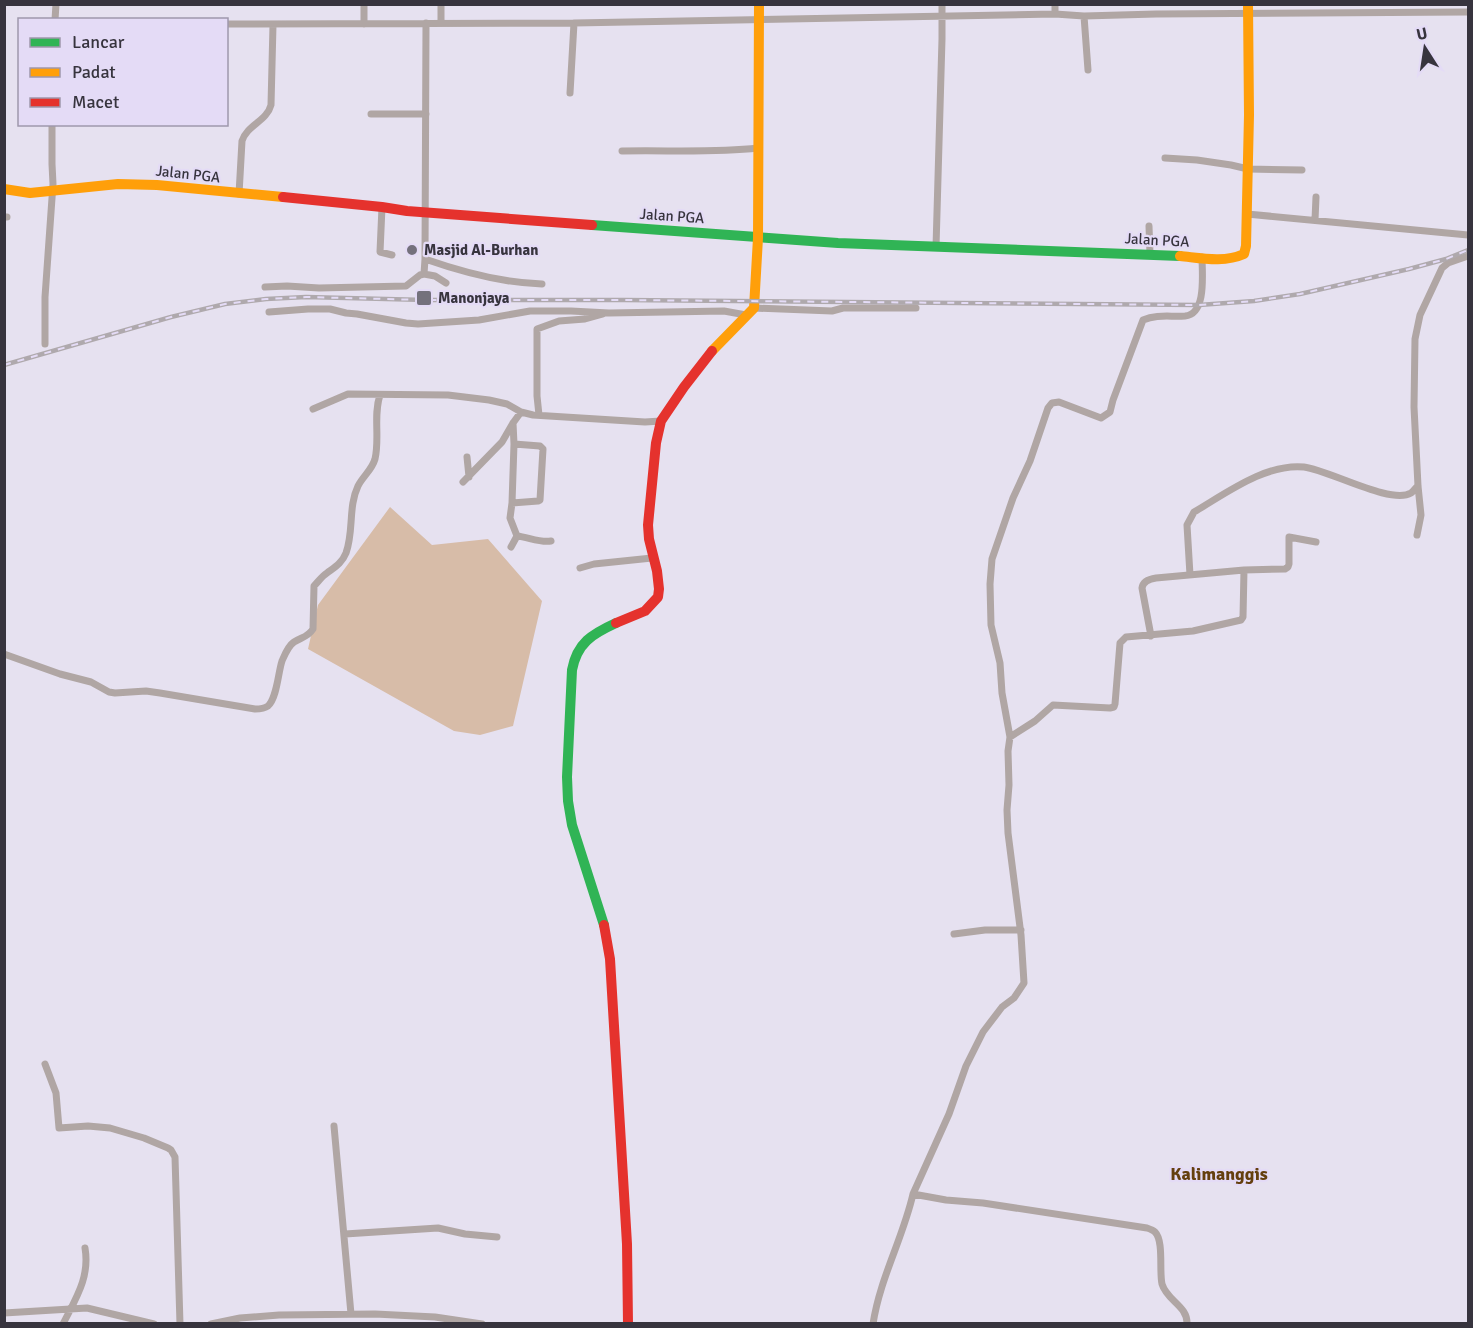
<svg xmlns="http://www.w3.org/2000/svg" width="1473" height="1328" font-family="Signika,sans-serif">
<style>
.forest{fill:#d7bca8}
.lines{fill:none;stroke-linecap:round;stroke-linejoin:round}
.street{stroke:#b0a6a4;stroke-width:7}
.fast{stroke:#30b455;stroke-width:10}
.slow{stroke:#ff9f0a;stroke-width:10}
.jam{stroke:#e5322d;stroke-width:10}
.rail-casing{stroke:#afa9ad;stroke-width:4.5}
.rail{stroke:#e4dbf6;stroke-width:2;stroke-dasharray:7;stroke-linecap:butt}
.poi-dot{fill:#74717c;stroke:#e4dbf6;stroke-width:2}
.labels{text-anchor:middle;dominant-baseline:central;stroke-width:4.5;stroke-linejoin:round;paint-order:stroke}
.street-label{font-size:15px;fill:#37343e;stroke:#e4dbf6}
.poi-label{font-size:15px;font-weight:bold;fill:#37343e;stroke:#e4dbf6;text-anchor:start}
.quarter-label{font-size:18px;font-weight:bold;fill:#643f0e;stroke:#e4dbf6}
</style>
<rect width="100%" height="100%" fill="#e6e1f0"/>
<path class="forest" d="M390,507L432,545L488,539L542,601L513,726L480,735L454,731L308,649L318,605Z"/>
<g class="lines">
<path class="street" d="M364,4V24
M1055,14V4
M1084,16L1088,70
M55,20L56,4
M426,23L425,259C462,272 502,283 542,284
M441,23V4
M226,24L574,23L1055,14L1084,16L1156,14L1468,12
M570,93L574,23
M371,114H426
M622,151C668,150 713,153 758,148
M1165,158L1197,160L1231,165L1248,169L1302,170
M239,194L242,141C247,125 267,121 271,105L273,25
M382,207L380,252L392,255
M1247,214L1468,235
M4,217H7
M1315,220L1316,197
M1149,226L1150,254
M936,247L942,39V4
M424,274L435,276L446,283
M265,287L287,286L319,288L406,286L420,275L424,274L425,259
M754,308L832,311L843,308H916
M269,312L308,309H330L346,313L357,314L406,323L418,324L479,320L530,311H571L609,313L724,311L746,315
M45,344V297L53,184L52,164V124
M313,409L348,394L448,395L489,400L507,404L521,412L533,415L645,422L661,421
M539,415L537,396V329L559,321L585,319L603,314
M467,457L469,477
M463,482L502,442L513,423L521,412
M512,503L538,501L540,500L543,449L540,446L514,444
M1417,535L1421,515L1418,486L1414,407L1415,339L1420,315L1442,268L1448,263L1468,256
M517,536C528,537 540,543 551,541
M511,547L517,536L510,518L512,503L514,444L513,423
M580,568L594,564L652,558
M1190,575L1187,525L1194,512C1225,494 1266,463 1304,467C1329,470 1391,505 1411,493C1414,491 1415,488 1418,486
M1151,636L1142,588C1143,581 1149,579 1156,578L1244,570L1285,569L1288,567L1289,564V537L1316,542
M4,654L60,674L91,682L109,692L115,693L146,691L160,693L255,709C259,709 264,709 268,706C277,698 278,673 282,661C285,654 288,646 294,642C302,637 308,637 313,629L314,586C318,582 322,576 327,573C335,567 342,563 346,553C354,531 348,507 358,486C363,476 372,470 375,459C380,438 373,415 380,395
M1010,737L1035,721L1053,705L1110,708L1114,707L1115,704L1120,643L1126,637L1193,631L1241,620L1243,617L1244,570
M954,934L985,930H1021
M45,1064L56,1093L59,1128L88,1126L110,1128L144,1138L168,1148L171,1150L175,1157L180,1324
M334,1126L351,1314
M913,1194L946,1200L983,1203L1147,1228C1150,1229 1153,1230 1155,1232C1164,1241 1159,1271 1162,1284C1167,1301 1188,1306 1187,1324
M345,1234L438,1228L465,1234L497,1237
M4,1313L87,1308L154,1324
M63,1324C76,1298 90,1277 85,1248
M211,1324L240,1318L279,1315L375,1314L435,1317L482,1324
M873,1324C880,1278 903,1238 913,1194L949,1114L966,1066L983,1032L1002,1007L1014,998L1024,983L1021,935L1008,833L1007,810L1009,785L1008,751L1010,737L1002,693L1000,663L991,625L990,584L992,559L1013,498L1030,461L1048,408L1052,403L1059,402L1101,418L1110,412L1113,400L1143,320C1157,314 1170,317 1185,316C1207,314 1202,273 1202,257"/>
<path class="fast" d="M592,225L838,243L1180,256
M604,925L572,825L568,801L567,777L572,670C577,643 592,634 616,623"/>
<path class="slow" d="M4,189L30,193L118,184L157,185L283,197
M1180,256C1201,258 1224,263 1244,254L1246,246L1249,115L1248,4
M712,351L754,308L758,238L759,4"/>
<path class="jam" d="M283,197L382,207L407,211L592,225
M616,623L645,611L658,597L659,589L657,571L649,539L648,525L656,443L661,421L684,387L712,351
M604,925L610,959L627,1244L628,1324"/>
<g class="rail-casing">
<path id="rail" d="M4,365L171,317L225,304L266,299L306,297L426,300H624L1199,305L1254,301L1300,294L1409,269L1446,259L1468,250"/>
</g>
<use href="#rail" class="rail"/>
</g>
<g class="poi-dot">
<circle cx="412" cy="250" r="6"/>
<rect x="416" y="290" width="16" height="16" rx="3"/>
</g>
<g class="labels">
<g class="street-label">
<text transform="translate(188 174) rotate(6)">Jalan PGA</text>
<text transform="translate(672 216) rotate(4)">Jalan PGA</text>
<text transform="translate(1157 240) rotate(3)">Jalan PGA</text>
</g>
<g class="poi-label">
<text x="424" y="250">Masjid Al-Burhan</text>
<text x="438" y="298">Manonjaya</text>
</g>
<g class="quarter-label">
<text x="1219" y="1174">Kalimanggis</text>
</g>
</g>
<rect width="1473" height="1328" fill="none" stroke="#37343e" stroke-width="12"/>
<rect x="18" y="18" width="210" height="108" fill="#e4dbf6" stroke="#9f98ac" stroke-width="1.5"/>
<rect x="30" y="38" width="30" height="9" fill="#30b455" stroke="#9f98ac" stroke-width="1.5"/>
<text x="72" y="48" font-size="18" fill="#37343e">Lancar</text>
<rect x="30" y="68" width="30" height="9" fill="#ff9f0a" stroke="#9f98ac" stroke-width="1.5"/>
<text x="72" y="78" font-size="18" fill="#37343e">Padat</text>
<rect x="30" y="98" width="30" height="9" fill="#e5322d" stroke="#9f98ac" stroke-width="1.5"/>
<text x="72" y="108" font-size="18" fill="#37343e">Macet</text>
<g transform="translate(1425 48) rotate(348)" stroke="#e4dbf6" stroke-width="4.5" paint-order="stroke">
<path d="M0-4.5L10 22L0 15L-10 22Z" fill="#37343e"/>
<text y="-9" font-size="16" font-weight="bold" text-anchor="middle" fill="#37343e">U</text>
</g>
</svg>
